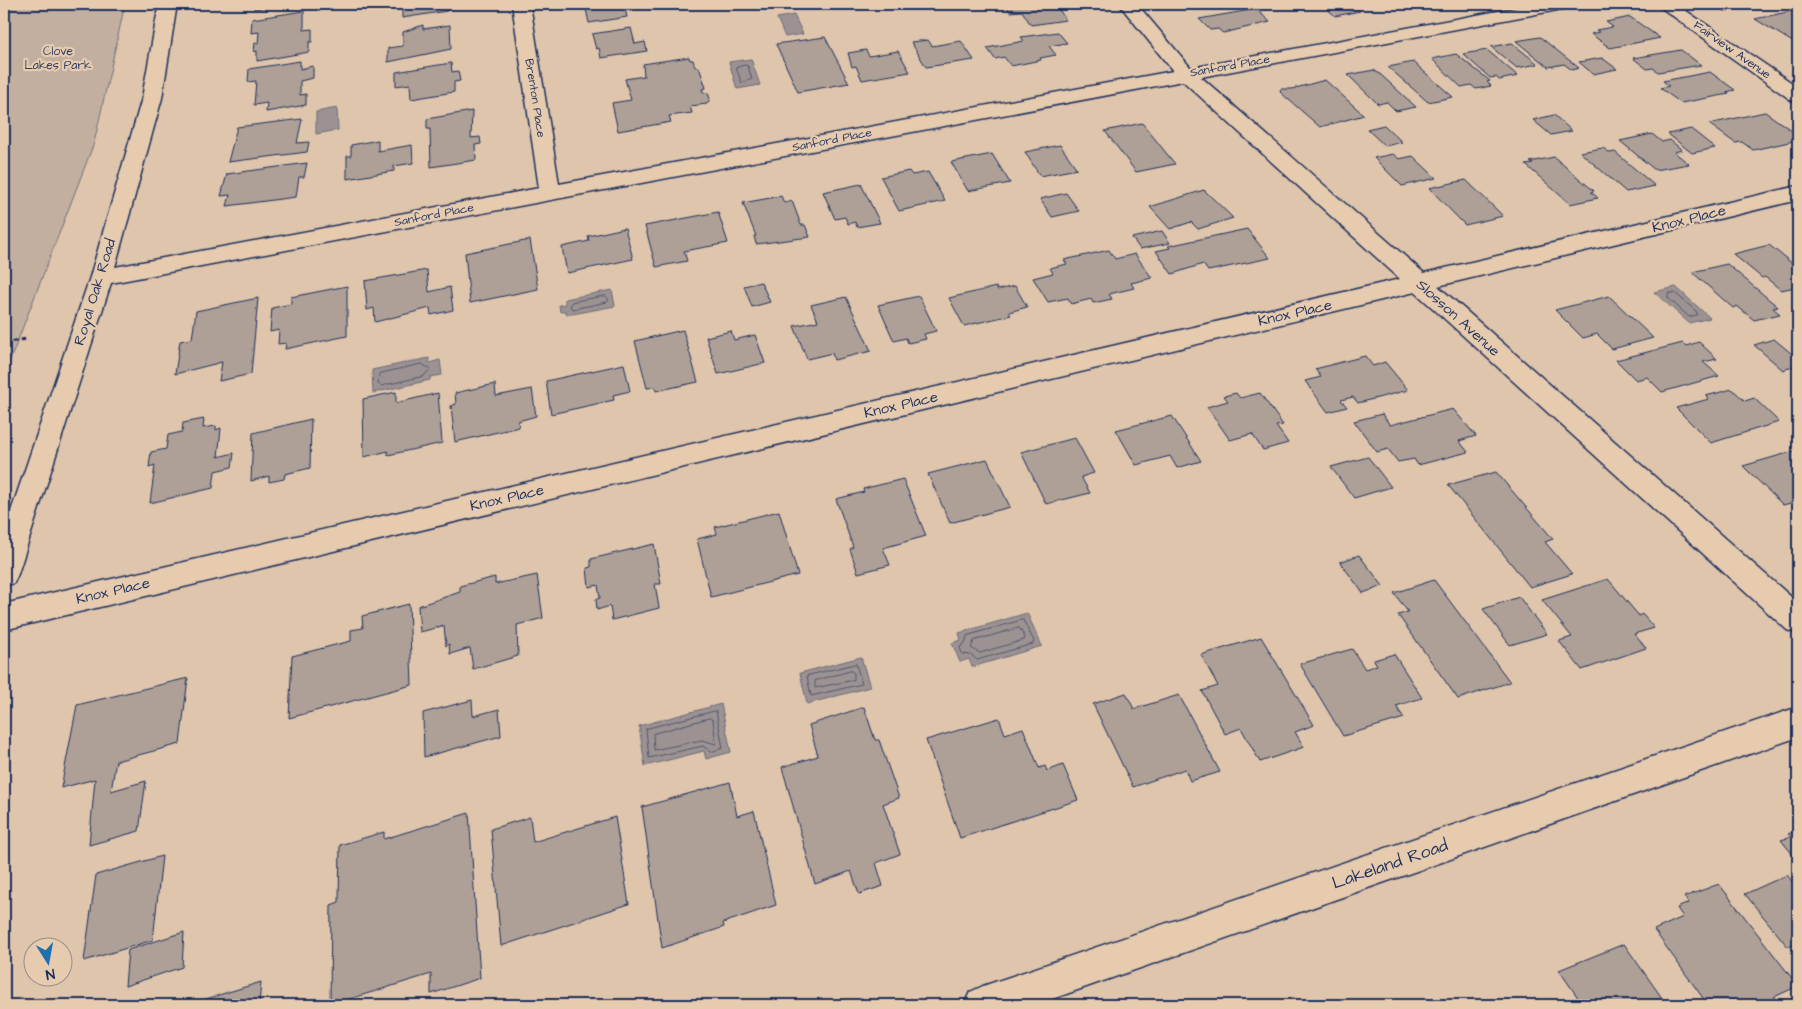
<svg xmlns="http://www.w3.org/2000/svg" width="1802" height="1009" font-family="'Architects Daughter',sans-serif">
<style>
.green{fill:#c2af9f;stroke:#6e6f7e}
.water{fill:#9c9291;stroke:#686a7d}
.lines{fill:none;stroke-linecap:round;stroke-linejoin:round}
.shore{stroke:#4f5772;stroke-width:1}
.building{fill:#aea097;stroke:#1b2f5e}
.minor-casing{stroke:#1b2f5e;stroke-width:3}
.path{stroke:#1b2f5e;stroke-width:3;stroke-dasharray:4.5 4;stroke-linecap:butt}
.minor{fill:#e7cbae;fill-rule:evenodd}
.labels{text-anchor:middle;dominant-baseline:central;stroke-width:4.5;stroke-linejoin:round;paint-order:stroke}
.far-street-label{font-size:12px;fill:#1b2f5e;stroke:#e7cbae}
.far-park-label{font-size:12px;fill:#2c3c64;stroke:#e7cbae}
.street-label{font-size:15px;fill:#1b2f5e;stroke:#e7cbae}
.near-street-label{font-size:18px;fill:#1b2f5e;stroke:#e7cbae}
</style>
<rect width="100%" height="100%" fill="#dfc5ab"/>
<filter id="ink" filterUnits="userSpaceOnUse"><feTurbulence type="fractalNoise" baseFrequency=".02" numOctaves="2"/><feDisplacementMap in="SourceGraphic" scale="10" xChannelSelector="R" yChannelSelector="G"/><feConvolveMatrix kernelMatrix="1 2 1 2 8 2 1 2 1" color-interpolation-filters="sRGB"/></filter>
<g filter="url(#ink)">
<path class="green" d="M4,4H125L94,143L4,376Z"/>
<path class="water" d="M794,15L803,34L785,37L777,18Z
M751,59L760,85L737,89L729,62Z
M337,108L338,130L316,134V112Z
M1676,287L1710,318L1689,323L1654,292Z
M612,290L615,306L567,315L566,311L560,312L559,305L565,304V299Z
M429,358V363L440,360L442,375L430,377V380L373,393L372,370Z
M1027,613L1042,646L972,667L969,659L960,662L952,643L961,640L959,633Z
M861,657L870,687L807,704L800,673Z
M721,704L731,752L706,759L704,751L645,766L639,726Z"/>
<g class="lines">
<path class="shore" d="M745,65L748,66L752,79L742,83L736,68Z
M1669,293H1675L1697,312V315L1689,317L1668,298Z
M606,296L609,300L607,302L573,309L570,307L572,302Z
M422,364L430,369L424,376L381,386L378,384L379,374Z
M1023,620L1034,641L1033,644L977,660L971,655L962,654L960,647L965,643L967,636Z
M1019,628L1025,637L1024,640L980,653L971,648L974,641Z
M856,664L862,684L811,696L807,676Z
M851,671L854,673V680L815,688V681Z
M716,711L723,748L711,752L703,746L649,758L646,729Z
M710,718L713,720L716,744L702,740L654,750L653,734Z"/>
</g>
<path class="building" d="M254,4H292L254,9Z
M402,4H447V11L402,18Z
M585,4H624L627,17L589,23Z
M1005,4L1056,5L1066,20L1031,25L1022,11L1010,12Z
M1322,4H1365L1356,7L1360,11L1335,16Z
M1715,4H1766L1725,11Z
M1256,9L1270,22L1223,33L1218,29L1210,30L1199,19Z
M304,11V30L312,29V42H309V52L257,61V51L254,52L255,43H258L259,32L251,33L252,19Z
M1792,11L1798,15V40L1791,41L1755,19Z
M1630,17L1660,38L1610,48L1591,34L1599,32L1596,30L1613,27L1606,22Z
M423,25V29L450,25L451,49L388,62V48L403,46V32Z
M631,28L635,44L645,42L647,51L601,58L599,48L596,49L592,34Z
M1058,32L1067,43L1049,46L1056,55L1040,58L1041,60L1011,66L1004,57L995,59L987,48L1024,41L1021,37Z
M825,37L849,83L798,92L776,44Z
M1540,37L1579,68L1572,70L1564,64L1548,67L1516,41Z
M928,40L932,46L961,41L974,60L926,67L911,42Z
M1512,43L1538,64L1517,68L1491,47Z
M866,50L869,56L898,51L910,72L862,80L856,66L852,67L848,53Z
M1487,50L1518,76L1499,80L1496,77L1490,78L1463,54Z
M1681,50L1701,65L1658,72L1653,68L1647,69L1633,58Z
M1456,54L1490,81L1487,82L1491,86L1476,89L1471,85L1461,87L1432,59Z
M689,57L690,60H693L695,67H699L706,88L702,89L703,92L708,93L710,99L707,104L690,106L692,113L669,116L671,122L618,131L612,103L631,100L625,79L644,76L643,64Z
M1602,58L1617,69L1593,74L1579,62Z
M300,61V69L313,66V78L300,81V95L306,94V105L266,112L267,103L254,105L256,81L248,82L249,69Z
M1414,62L1421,69L1453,97L1428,102L1388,67Z
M451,63L452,72L458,71L460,81L454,82V92L411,99L410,84L396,86V72Z
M1374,70L1381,75L1416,107L1396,111L1387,102L1378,104L1348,75Z
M1710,72L1735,90L1726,92L1729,94L1681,103L1660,88L1669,86L1663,81Z
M1325,80L1364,115L1320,127L1280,92L1281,89H1292Z
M472,111L471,138L480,137L481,144L475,145L476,160L431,167L430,129H427V119Z
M1765,112L1798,135V140L1753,150L1742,142L1735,143L1709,124Z
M1554,115L1572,131L1551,135L1533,120Z
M302,119L297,143L309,142L307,152L228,162L237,127Z
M1142,123L1175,164L1136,172L1105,131Z
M1384,125L1402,142L1385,146L1367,129Z
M1691,129L1715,148L1692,153L1668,134Z
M1652,134L1662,142L1670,140L1682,150L1674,152L1689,164L1655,170L1620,141Z
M378,140V151L412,145L413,163L394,166V171L347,179V156H351V145Z
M1060,145L1077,169L1040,176L1025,152Z
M1603,148L1610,153L1615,152L1655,186L1626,192L1580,152Z
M992,154L1010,183L968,191L951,162Z
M1393,154L1399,159L1413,156L1436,178L1402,186L1374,158Z
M1554,157L1594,191L1591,192L1598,198L1570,204L1526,165L1533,164L1530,162Z
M307,163L304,177H299L296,197L227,206L230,195L221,196L227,174Z
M909,171L912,175L928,172L945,201L899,211L881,177Z
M1466,180L1503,216L1465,225L1429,188Z
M861,184L880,223L857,227L855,222L848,224L845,217L835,219L823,192Z
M1204,190L1233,218L1198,229L1191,222L1170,229L1150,207Z
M1066,193L1079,211L1052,217L1040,199Z
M781,196L784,203L792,201L801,225H805L810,237L756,244L754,236H756L743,203Z
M718,212L728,243L684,251L687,261L656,267L645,226Z
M625,228L633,259L567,273L562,247L589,241L588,236Z
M1247,229L1270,258L1208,271L1203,264L1172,274L1156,251L1170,248L1168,246Z
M1162,231L1170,243L1140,249L1132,238Z
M530,240L538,289L470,303L465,253Z
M1769,245L1798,268V289L1795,287L1781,290L1765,277L1762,278L1733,254Z
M1109,250L1115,259L1135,254L1152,278L1131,283L1134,288L1109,294L1112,299L1093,303L1091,299L1071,304L1068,298L1048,302L1033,278L1053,273L1050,268L1067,264L1064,260Z
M1727,264L1778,307L1773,308L1780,314L1754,320L1737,306L1733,308L1692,272Z
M427,270L429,292L450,287L453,310L431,315L430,308L375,322L374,308L367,310L365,281Z
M761,282L770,302L752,307L744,286Z
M347,286V336L285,349L286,343L278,344L279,330L270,332L272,308L291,304V297Z
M1015,286L1027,307L1009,312L1011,315L964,326L949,298L996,287L997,290Z
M919,296L936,331L924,334L926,339L908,343L906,338L894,341L878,305Z
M1609,296L1653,338L1612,349L1597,334L1583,338L1555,310Z
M846,297L871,351L834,360L832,353L807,359L794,326L818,321L811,305Z
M258,298L251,374L219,381L222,362L175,374L180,341L192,339L196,311Z
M683,330L698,382L656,391L655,387L647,388L635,341Z
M731,331L734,340L755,335L765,363L718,374L706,337Z
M1774,339L1798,359V365L1783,370L1754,345Z
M1699,342L1717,359L1703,362L1719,376L1662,392L1647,377L1636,380L1616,360L1683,343L1686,346Z
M1365,356L1373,366L1385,362L1408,390L1358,403L1353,397L1341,400L1347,407L1328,412L1305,381L1321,377L1315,369Z
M624,364L630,391L613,395L614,400L551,414L546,381Z
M495,384L496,396L532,389L536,416L518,421L519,427L455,442L451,406L456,404L455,393Z
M1732,389L1745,401L1754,398L1779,422L1711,443L1676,408L1709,399L1706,396Z
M396,392V403L438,393L442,443L388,455V451L364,457L363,399Z
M1236,393L1240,398L1260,393L1283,425L1276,426L1288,443L1263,450L1252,434L1230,440L1207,407L1228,401L1224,396Z
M1453,409L1476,436L1459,441L1468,452L1418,465L1414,459L1398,462L1388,449L1377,452L1354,421L1382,414L1390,425Z
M1172,416L1201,461L1177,468L1170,456L1136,465L1116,430Z
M204,419L203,428L216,426V430L221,428L218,457L234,453L232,467L215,471L213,488L150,503L155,465L149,467L151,452L166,449L168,435L182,432L183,423Z
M311,419L310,468L285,474L284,479L269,482V476L251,481L253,433Z
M1075,438L1094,473L1081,477L1090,493L1046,504L1021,452Z
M1798,450V501L1783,505L1743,466Z
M1368,457L1391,487L1354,498L1331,467Z
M987,459L1010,507L950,523L928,474Z
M1496,472L1553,539L1545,542L1572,574L1530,587L1448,485Z
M903,479L926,536L883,548L890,565L858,573L850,549L853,547L836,499L864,492L863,489Z
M779,511L798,575L711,597L697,539L717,534L715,527Z
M654,544L661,584H655L659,608L612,620L610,606L597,610L596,599L600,598L598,585L589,587L587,568L591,567V559Z
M1359,555L1383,586L1363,593L1340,562Z
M537,575L543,618L517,625L518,656L473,669L470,648L450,654L449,644L446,646L444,626L420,632L418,606L460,592V586L495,577V584Z
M1608,579L1639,616L1642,614L1654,628L1634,634L1646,648L1582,670L1559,641L1572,637L1542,600Z
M1434,580L1510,682L1458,699L1398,615L1408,612L1394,593Z
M1519,597L1547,634L1510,645L1483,609Z
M409,604L412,685L289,718L292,656L351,641V630L363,628L362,616Z
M1261,637L1314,725L1295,732L1304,747L1260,762L1241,728L1225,734L1202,691L1218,686L1201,655Z
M1352,649L1365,669L1377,665L1374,660L1394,654L1422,698L1396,706L1404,718L1343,736L1300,664Z
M188,678L180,744L116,761L111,791L146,781L139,831L89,845L95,779L61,788L77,705Z
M1126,693L1134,709L1179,695L1220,772L1190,781L1185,769L1133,787L1093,704Z
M472,700L473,716L499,709L501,736L424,757L423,713Z
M864,707L875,740H879L899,798L883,804L900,854L876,863L883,886L859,894L851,871L815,884L782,767L818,756L809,725Z
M999,718L1005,734L1023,728L1039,768L1045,766L1047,771L1063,765L1078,800L960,838L926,740Z
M730,782L737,816L754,811L776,905L723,923L724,927L662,948L642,807Z
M469,813L480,978L431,994V974L330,1005L331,905L339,902L340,845L384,832V839Z
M530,817L533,842L615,817L629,904L501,946L491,829Z
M1798,830V861L1781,840L1791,837L1788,834Z
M162,856L153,940L84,961L96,875Z
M1787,875L1798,889V943L1788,947L1745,894Z
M1719,884L1798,986L1774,997L1780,1005H1708L1654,930L1683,917L1677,908L1689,903L1684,897Z
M184,932L182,967L125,986L128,950Z
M1624,944L1667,1005H1583L1559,970Z
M261,982L259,1005H193V1003Z"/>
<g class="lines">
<g class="minor-casing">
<path id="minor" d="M159,4H177L162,98L115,267L539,188L512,4H530L559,184L1173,71L1119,4H1137L1191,68L1536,4H1572L1569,8L1563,9L1201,77L1424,273L1798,186V200L1438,286L1798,603V634L1787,630L1415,292L4,630V604L1400,279L1183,81L111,283L18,574L14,583L4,586V532L90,277L142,98Z
M1656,4H1676L1798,87V102L1791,100Z
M1798,707V737L1035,1005H964L970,992L983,986Z"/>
</g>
<path class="path" d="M4,343L26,339"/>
<use href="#minor" class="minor"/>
</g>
</g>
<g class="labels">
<g class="far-street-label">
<text transform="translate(1732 50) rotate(35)">Fairview Avenue</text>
<text transform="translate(1230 66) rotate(-10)">Sanford Place</text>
<text transform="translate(535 98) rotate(81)">Brenton Place</text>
<text transform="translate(832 140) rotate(-11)">Sanford Place</text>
<text transform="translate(434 215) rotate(-11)">Sanford Place</text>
</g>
<g class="far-park-label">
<text x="58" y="51">Clove<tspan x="58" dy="14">Lakes Park</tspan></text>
</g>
<g class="street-label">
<text transform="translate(1689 219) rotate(-14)">Knox Place</text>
<text transform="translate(95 292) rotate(-73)">Royal Oak Road</text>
<text transform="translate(1295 313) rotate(-13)">Knox Place</text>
<text transform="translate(1458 318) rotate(42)">Slosson Avenue</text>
<text transform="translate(901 405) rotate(-13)">Knox Place</text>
<text transform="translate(507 498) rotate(-13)">Knox Place</text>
<text transform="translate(113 591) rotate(-13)">Knox Place</text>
</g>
<g class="near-street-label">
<text transform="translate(1390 864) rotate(-19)">Lakeland Road</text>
</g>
</g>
<rect width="1802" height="1009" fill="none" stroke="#e7cbae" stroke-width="20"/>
<rect x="10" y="10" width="1782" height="989" fill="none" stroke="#1b2f5e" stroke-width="2" filter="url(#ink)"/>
<g transform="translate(48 962) rotate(169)"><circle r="24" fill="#e7cbae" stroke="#958d8e"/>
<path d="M0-4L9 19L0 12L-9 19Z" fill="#1f6fb2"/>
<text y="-8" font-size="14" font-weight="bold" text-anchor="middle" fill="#1b2f5e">N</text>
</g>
</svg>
